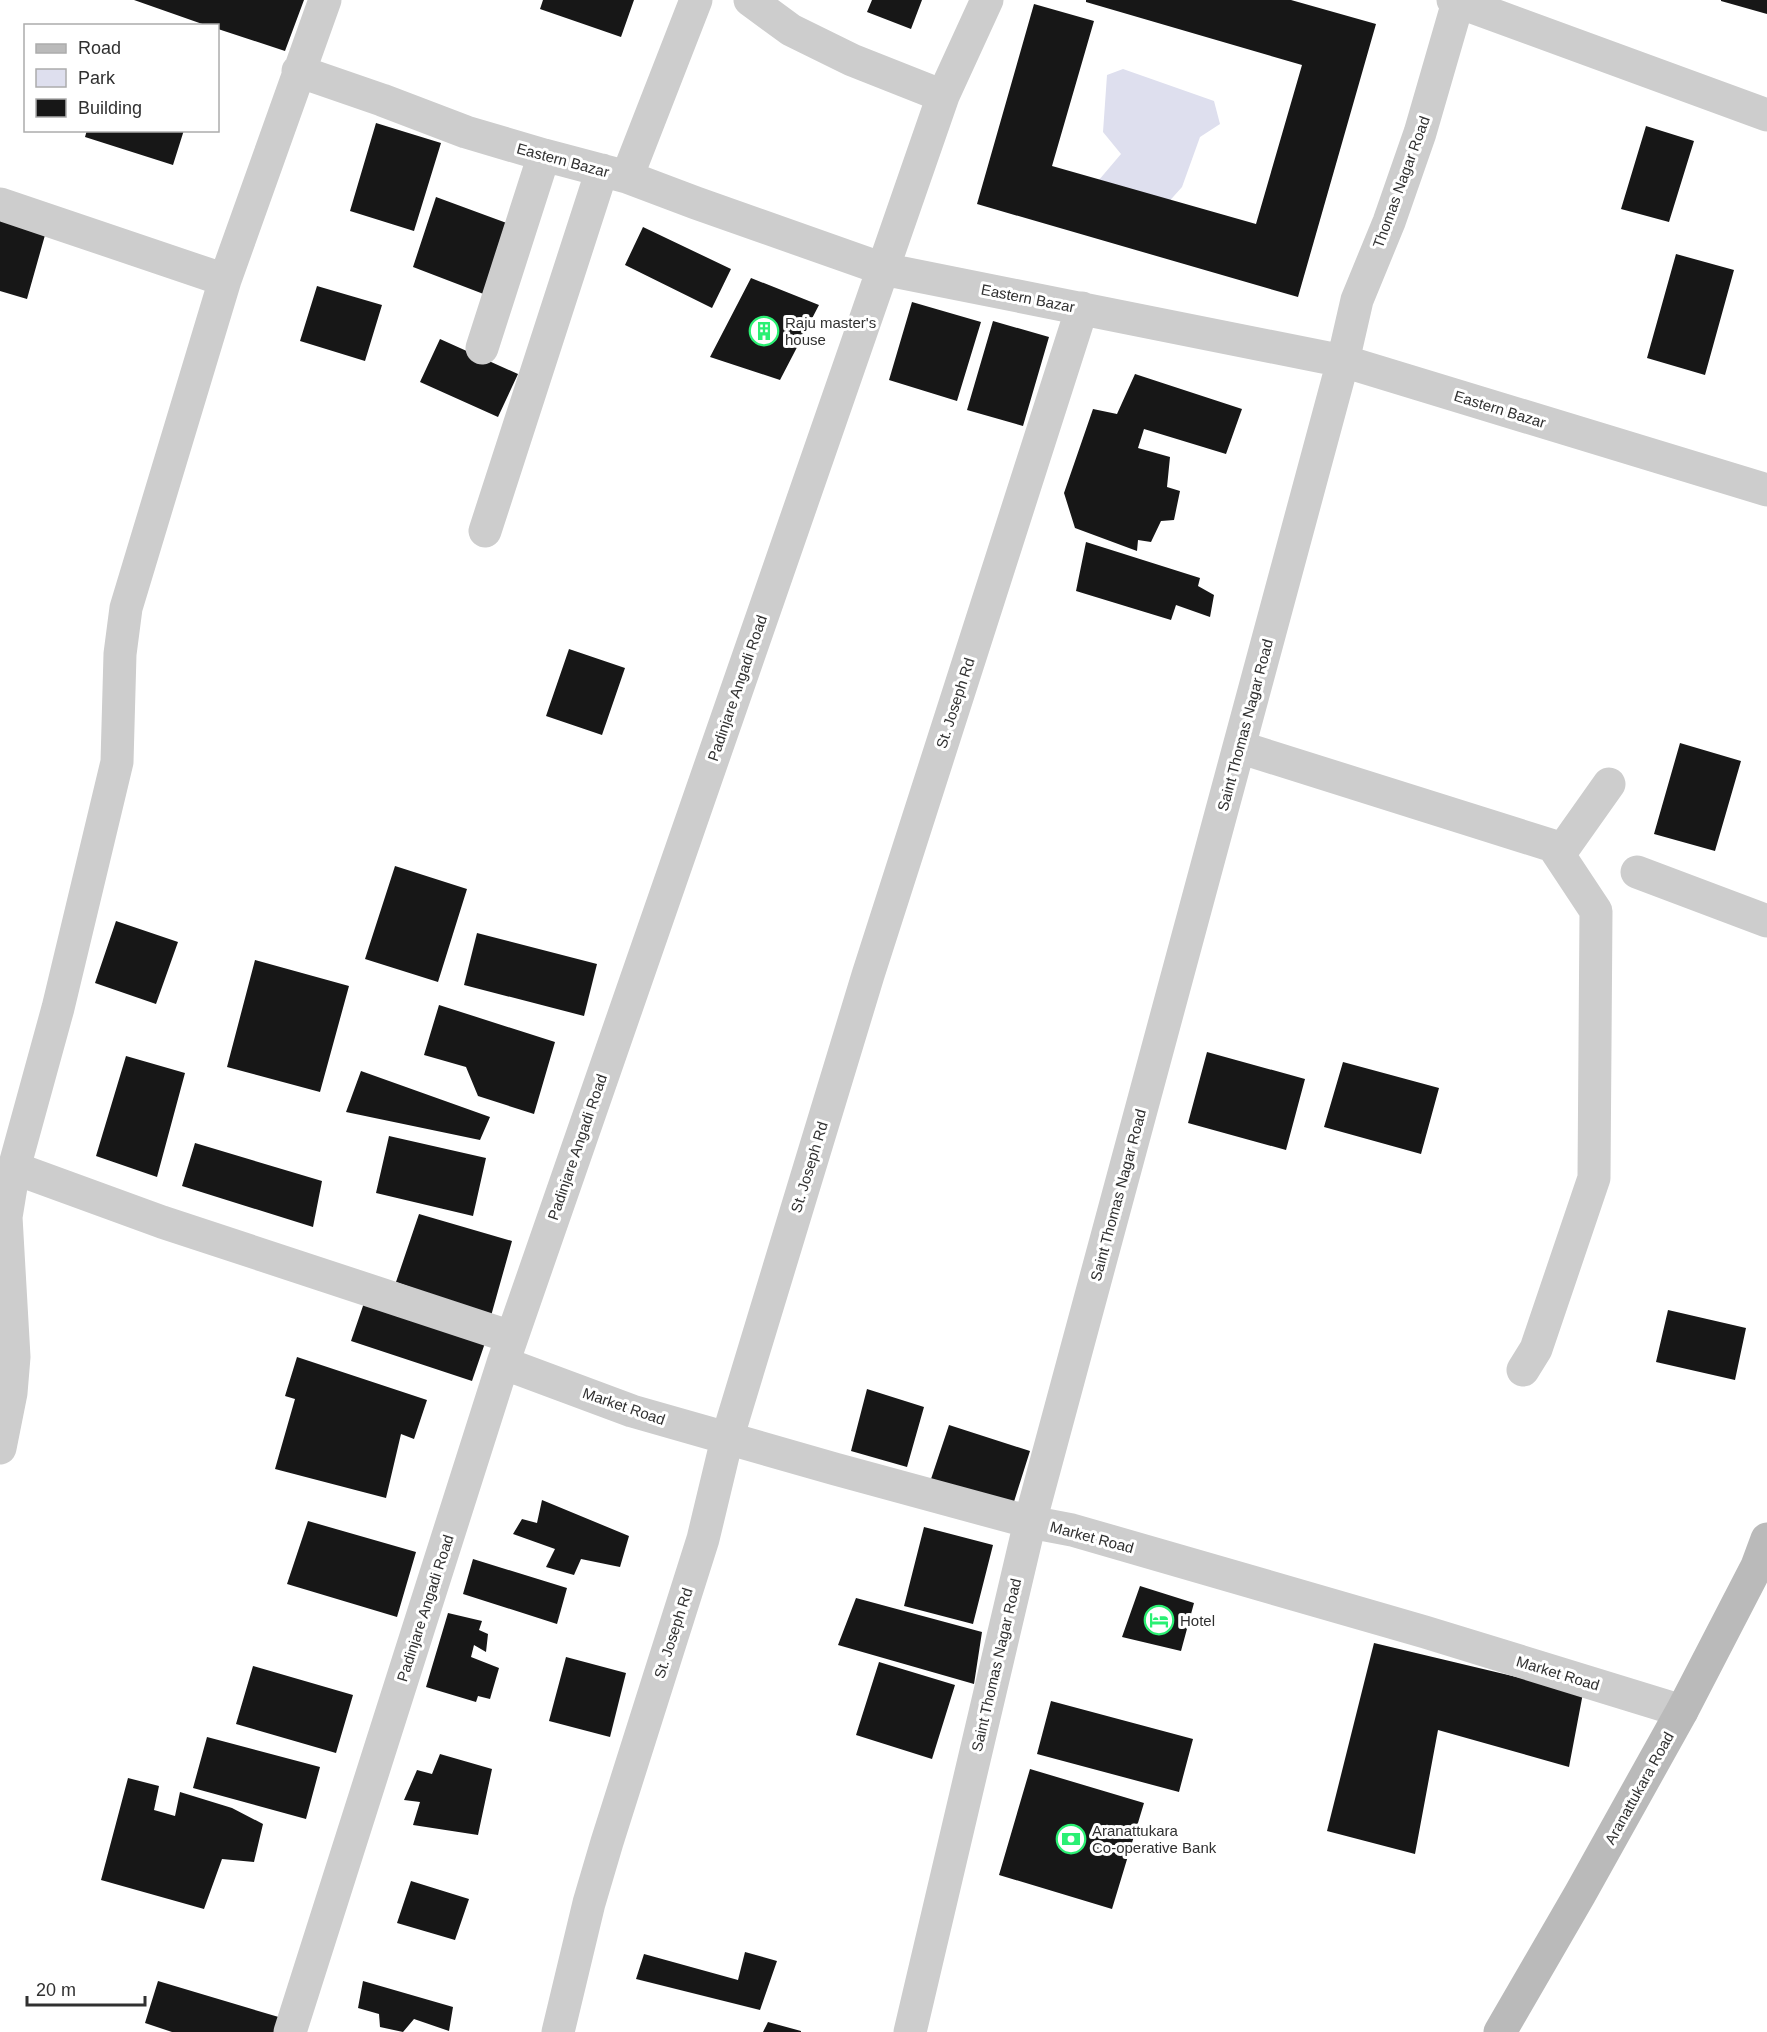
<svg xmlns="http://www.w3.org/2000/svg" width="1767" height="2032" font-family="Arial,sans-serif">
<style>
.green{fill:#dedfee}
.building{fill:#171717}
.lines{fill:none;stroke-linecap:round;stroke-linejoin:round}
.minor{stroke:#cdcdcd;stroke-width:33}
.secondary{stroke:#bababa;stroke-width:33}
.labels{text-anchor:middle;dominant-baseline:central;stroke-width:6;stroke-linejoin:round;paint-order:stroke}
.street-label{font-size:15px;fill:#303030;stroke:#fff}
.poi-label{font-size:15px;fill:#303030;stroke:#fff;text-anchor:start}
</style>
<rect width="100%" height="100%" fill="#fff"/>
<path class="green" d="M1123,69L1214,101L1220,124L1200,137L1182,187L1140,234L1076,207L1121,154L1103,132L1107,75Z"/>
<path class="building" d="M134,0H304L285,51L218,29V26H208Z
M543,0H634L621,37L540,9Z
M872,0H922L911,29L867,12Z
M1086,0H1291L1376,24L1298,297L977,204L1034,4L1094,21L1052,166L1256,224L1302,65L1086,2Z
M1721,0H1767V14L1721,1Z
M376,123L441,143L414,231L350,211Z
M1646,126L1694,141L1669,222L1621,209Z
M87,130H184L173,165L85,137Z
M436,197L515,226L494,298L413,267Z
M0,215L47,228L27,299L0,291Z
M643,227L731,269L712,308L625,265Z
M1676,254L1734,270L1705,375L1647,358Z
M751,278L819,305L780,380L710,357Z
M317,286L382,305L365,361L300,341Z
M912,302L981,322L957,401L889,380Z
M993,321L1049,337L1023,426L967,410Z
M440,339L518,374L498,417L420,382Z
M1135,374L1242,409L1226,454L1144,429L1138,448L1170,457L1167,487L1180,491L1174,520L1161,521L1151,542L1138,540L1137,551L1075,528L1064,493L1093,409L1117,414Z
M1086,542L1200,578L1198,586L1214,595L1210,617L1176,605L1171,620L1076,591Z
M569,649L625,668L602,735L546,716Z
M1680,743L1741,761L1715,851L1654,834Z
M395,866L467,889L438,982L365,959Z
M116,921L178,942L156,1004L95,983Z
M477,933L597,964L584,1016L464,985Z
M255,960L349,986L320,1092L227,1067Z
M439,1005L555,1042L534,1114L478,1096L466,1067L424,1055Z
M1207,1052L1305,1079L1286,1150L1188,1123Z
M126,1056L185,1073L157,1177L96,1156Z
M1343,1062L1439,1088L1421,1154L1324,1127Z
M361,1071L490,1117L480,1140L346,1112Z
M389,1136L486,1158L473,1216L376,1193Z
M195,1143L322,1181L313,1227L182,1186Z
M419,1214L512,1241L491,1316L396,1282Z
M365,1300L486,1340L472,1381L351,1341Z
M1668,1310L1746,1328L1735,1380L1656,1362Z
M297,1357L427,1400L414,1439L401,1434L386,1498L275,1469L295,1399L285,1396Z
M867,1389L924,1407L907,1467L851,1451Z
M949,1425L1030,1451L1012,1508L930,1482Z
M542,1500L629,1536L620,1567L581,1559L574,1575L546,1567L555,1549L513,1534L522,1519L537,1523Z
M308,1521L416,1552L397,1617L287,1584Z
M924,1527L993,1545L973,1624L904,1606Z
M473,1559L567,1588L557,1624L463,1594Z
M1140,1586L1194,1603L1181,1651L1122,1637Z
M856,1598L982,1632L974,1684L838,1645Z
M448,1613L482,1621L479,1630L488,1634L486,1652L474,1645L471,1657L499,1668L490,1699L478,1696L476,1702L426,1687Z
M1374,1643L1583,1693L1569,1767L1438,1730L1415,1854L1327,1831Z
M566,1657L626,1673L610,1737L549,1721Z
M879,1662L955,1685L932,1759L856,1735Z
M253,1666L353,1695L336,1753L236,1724Z
M1051,1701L1193,1739L1179,1792L1037,1754Z
M207,1737L320,1767L306,1819L193,1788Z
M440,1754L492,1769L478,1835L413,1825L420,1802L404,1800L417,1770L432,1774Z
M1030,1769L1144,1803L1112,1909L999,1875Z
M128,1778L159,1786L154,1810L175,1816L180,1792L232,1808L263,1824L254,1862L222,1859L204,1909L101,1880Z
M411,1881L469,1899L455,1940L397,1923Z
M745,1952L777,1961L760,2010L636,1979L644,1954L738,1980Z
M158,1981L282,2018L278,2032H172L145,2023Z
M363,1981L453,2007L449,2031L414,2019L403,2032L380,2027L379,2014L358,2008Z
M768,2022L801,2031V2032H763Z"/>
<g class="lines">
<path class="minor" d="M750,0L791,30L852,60L943,96
M1453,0L1767,115
M298,71L382,100L466,132L544,155L627,177L696,203L883,269L1343,361L1767,490
M627,177L696,0
M0,204L225,280
M482,348L544,155
M485,531L602,170
M1239,747L1563,849L1609,784
M1637,872L1767,921
M14,1168L162,1222L511,1337
M503,1363L632,1411L835,1469L1030,1522L1072,1530L1425,1632L1682,1711
M1523,1370L1536,1349L1594,1178L1596,911L1553,846
M0,1448L11,1393L14,1357L6,1217L14,1168L58,1008L117,762L120,654L126,608L225,280L325,0
M290,2032L503,1363L943,96L987,0
M558,2032L589,1903L607,1842L703,1539L727,1439L868,975L1082,308
M910,2032L1030,1522L1343,361L1357,300L1389,222L1420,133L1458,2"/>
<path class="secondary" d="M1500,2032L1580,1894L1682,1711L1757,1566L1767,1539"/>
</g>
<defs>
<g id="building-ring" transform="scale(1.5)"><circle r="9.5" fill="#fff" stroke="#2af073" stroke-width="1.5"/><path d="M-4-6H4V6H1V3H-1V6H-4ZM-2.5-4.3h1.7v1.8h-1.7ZM.8-4.3h1.7v1.8H.8ZM-2.5-1h1.7V.8h-1.7ZM.8-1h1.7V.8H.8Z" fill="#2af073"/></g>
<g id="hotel-ring" transform="scale(1.5)"><circle r="9.5" fill="#fff" stroke="#2af073" stroke-width="1.5"/><path d="M-6-4.5h1.5V1H6V5H4.5V3h-9V5H-6ZM-4 0a1.8 1.8 0 1 1 3.6 0ZM.5 0V-2.5h3Q6-2.5 6 0Z" fill="#2af073"/></g>
<g id="bank-ring" transform="scale(1.5)"><circle r="9.5" fill="#fff" stroke="#2af073" stroke-width="1.5"/><path d="M-6-4H6V4H-6ZM0-2.3a2.3 2.3 0 1 0 0 4.6a2.3 2.3 0 1 0 0-4.6Z" fill="#2af073"/></g>
</defs>
<g fill-rule="evenodd">
<use href="#building-ring" x="764" y="331"/>
<use href="#hotel-ring" x="1159" y="1620"/>
<use href="#bank-ring" x="1071" y="1839"/>
</g>
<g class="labels">
<g class="street-label">
<text transform="translate(563 160) rotate(15)">Eastern Bazar</text>
<text transform="translate(1401 182) rotate(-70)">Thomas Nagar Road</text>
<text transform="translate(1028 298) rotate(11)">Eastern Bazar</text>
<text transform="translate(1500 409) rotate(17)">Eastern Bazar</text>
<text transform="translate(737 688) rotate(-71)">Padinjare Angadi Road</text>
<text transform="translate(955 703) rotate(-72)">St. Joseph Rd</text>
<text transform="translate(1245 725) rotate(-75)">Saint Thomas Nagar Road</text>
<text transform="translate(577 1147) rotate(-71)">Padinjare Angadi Road</text>
<text transform="translate(809 1167) rotate(-73)">St. Joseph Rd</text>
<text transform="translate(1118 1195) rotate(-75)">Saint Thomas Nagar Road</text>
<text transform="translate(624 1406) rotate(19)">Market Road</text>
<text transform="translate(1092 1537) rotate(15)">Market Road</text>
<text transform="translate(425 1608) rotate(-72)">Padinjare Angadi Road</text>
<text transform="translate(673 1633) rotate(-72)">St. Joseph Rd</text>
<text transform="translate(996 1665) rotate(-77)">Saint Thomas Nagar Road</text>
<text transform="translate(1558 1673) rotate(17)">Market Road</text>
<text transform="translate(1639 1788) rotate(-61)">Aranattukara Road</text>
</g>
<g class="poi-label">
<text x="785" y="322">Raju master's<tspan x="785" dy="17">house</tspan></text>
<text x="1180" y="1620">Hotel</text>
<text x="1092" y="1830">Aranattukara<tspan x="1092" dy="17">Co-operative Bank</tspan></text>
</g>
</g>
<rect x="24" y="24" width="195" height="108" fill="#ffffff" stroke="#acacac" stroke-width="1.5"/>
<rect x="36" y="44" width="30" height="9" fill="#bababa" stroke="#acacac" stroke-width="1.5"/>
<text x="78" y="54" font-size="18" fill="#303030">Road</text>
<rect x="36" y="69" width="30" height="18" fill="#dedfee" stroke="#acacac" stroke-width="1.5"/>
<text x="78" y="84" font-size="18" fill="#303030">Park</text>
<rect x="36" y="99" width="30" height="18" fill="#171717" stroke="#acacac" stroke-width="1.5"/>
<text x="78" y="114" font-size="18" fill="#303030">Building</text>
<path d="M27 1996v9h118v-9" fill="none" stroke="#303030" stroke-width="3"/>
<text x="36" y="1996" font-size="18" fill="#303030" stroke="#ffffff" stroke-width="4.5" paint-order="stroke">20 m</text>
</svg>
